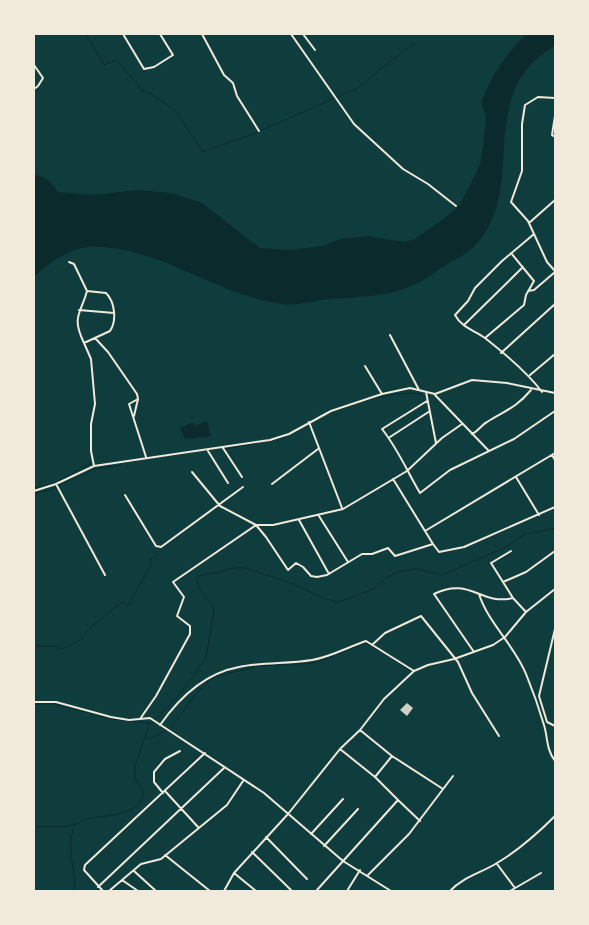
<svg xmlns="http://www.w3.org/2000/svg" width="589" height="925" font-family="'PT Sans',sans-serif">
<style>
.water{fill:#0a2a2b}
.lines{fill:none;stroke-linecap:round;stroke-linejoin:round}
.stream{stroke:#0a2a2b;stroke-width:1}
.building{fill:#cfcfc3}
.minor{stroke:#f1e9da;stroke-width:2}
</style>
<rect width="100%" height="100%" fill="#0f3d3e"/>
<path class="water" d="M527,34H555V46C473,93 528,182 479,241C470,252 461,257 449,263C437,270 427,279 414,285C385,298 352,297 321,300C309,302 295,306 283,304C223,297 173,256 112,248C102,247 92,245 82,248C63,253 48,264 34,277V175C45,175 52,183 58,192L92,195L138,190L172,193L202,203L260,248L291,250L322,246L340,239L367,236L404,242L415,239L442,220L458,207L469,188L480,164L483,148L486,116L481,102C492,76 506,53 527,34Z
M207,421L211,436L185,439L180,428L193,422L195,426Z"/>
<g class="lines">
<path class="stream" d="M86,34L104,65L117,60L143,92H148L176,111L203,152L253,134L356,89L414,43
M327,414C357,403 390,390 422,394
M265,442L282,438L299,430
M225,449L258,443
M167,456L194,452
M132,462L138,460
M34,488L55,483L91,463
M34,494L50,490L94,469L121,465
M34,646H55L62,649L79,641L91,627L122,602L128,606L152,563L151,559L158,554
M398,662L410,671
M34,704H55L111,719L150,723
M171,727L200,689L214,677L259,666L315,663L365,643L380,651
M146,738L150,739L167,730
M34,827C47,825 61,828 73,825C78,824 82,820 87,819C105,814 139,818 144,792L135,778V766L149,726L181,693L206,658L214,611C212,600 198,594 197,579L199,576L241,567L288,582L326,599L339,602L375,588L387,577L400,571L418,569L442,575L506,547L523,535L555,528
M74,891C77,868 64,847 75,826"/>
</g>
<path class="building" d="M407,703L413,708L407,716L400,710Z"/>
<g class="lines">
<path class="minor" d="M123,34L144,69L154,67L173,55L160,34
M202,34L224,75L233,83L237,96L259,131
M291,34L354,124L403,169L428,184L456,206
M303,34L315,50
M34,65L43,78L38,86L34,89
M555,98L538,97L525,105L522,124V171L511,202L528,221L547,262L555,271
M555,116L552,135L555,137
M529,223L555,200
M534,234L502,261L475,288L468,301L455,315C462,328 474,330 485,338C504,353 528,373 542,392
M69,262L74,264L87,291C81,314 71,316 84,343
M87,291L106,293C115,302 117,321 110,331L84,343L91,359L95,404L91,424V451L94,466
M528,291L534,290L555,272
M79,310L114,313
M464,325L523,267
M390,335L419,390
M95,338L108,352L137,394L138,399L129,404L146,457
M485,338L524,305L526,295L534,281L511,253
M501,353L555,304
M365,366L382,394
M530,375L555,354
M426,392L436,443
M435,395L489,451
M427,401L382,429C398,449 407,471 420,493L450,470L514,439L555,411
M134,416L138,399
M309,422L342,508
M472,434C479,431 481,425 487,422C506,410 516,408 531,390
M390,437L430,411
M223,448L242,477
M208,451L228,483
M552,455L555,460
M192,472L220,506L256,525L266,537L288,570L296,563L303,567L311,576L317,577L327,575L362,554H372L388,548L395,556L433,544L439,552L464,547L555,507
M516,477L539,515
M393,479L433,544
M56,484L105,575
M272,484L318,449
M34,491L56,484L94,466L270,440L289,434L331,411L382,394L410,388L435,394L472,380L507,383L555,393
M125,495L156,546L161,547L243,487
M319,516L348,562
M299,520L329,574
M425,531L555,453
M511,551L491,563L513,598
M503,582L526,572L555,551
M479,594C488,623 515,646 526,674C533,691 539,708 544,725C548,738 546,749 555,761
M555,629L539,696L547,722L555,726
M372,645L385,633L421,616L458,662L472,693L499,736
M474,652L434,594C470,576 481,606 513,598L526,612
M34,702H56L111,717L129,720L150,718L264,793L343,861L391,891
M140,719L156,696L190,634V626L177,616L184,597L173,582L256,525H273L343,509L407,471L442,438L462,424
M160,725C179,698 206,673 239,667C263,662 288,664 312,660C331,657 348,647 366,641L414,671
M360,730L392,756L443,789
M375,777L392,756
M165,791L198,827
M163,793L154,782V772L165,759L180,751
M398,800L420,821
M311,834L343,799
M266,837L307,879
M324,846L358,809
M252,852L292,891
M165,855L210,891
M497,864L515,888
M134,871L156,891
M234,873L256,891
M368,875L409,834L453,776
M122,880L138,891
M98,887L224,768
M317,890L398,800L375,777L340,749
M103,891L84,870L85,865L205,753
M109,891L141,864L161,859L227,805L243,781
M224,891L234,873L288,814L340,749L360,730L384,699L414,671L428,665L454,659L493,645L505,637L526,612L555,589
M347,891L360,870
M450,891C463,877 481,873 497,863C519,850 537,834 555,816
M510,891L541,873"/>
</g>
<rect width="589" height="925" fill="none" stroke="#f1e9da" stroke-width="70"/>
</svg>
